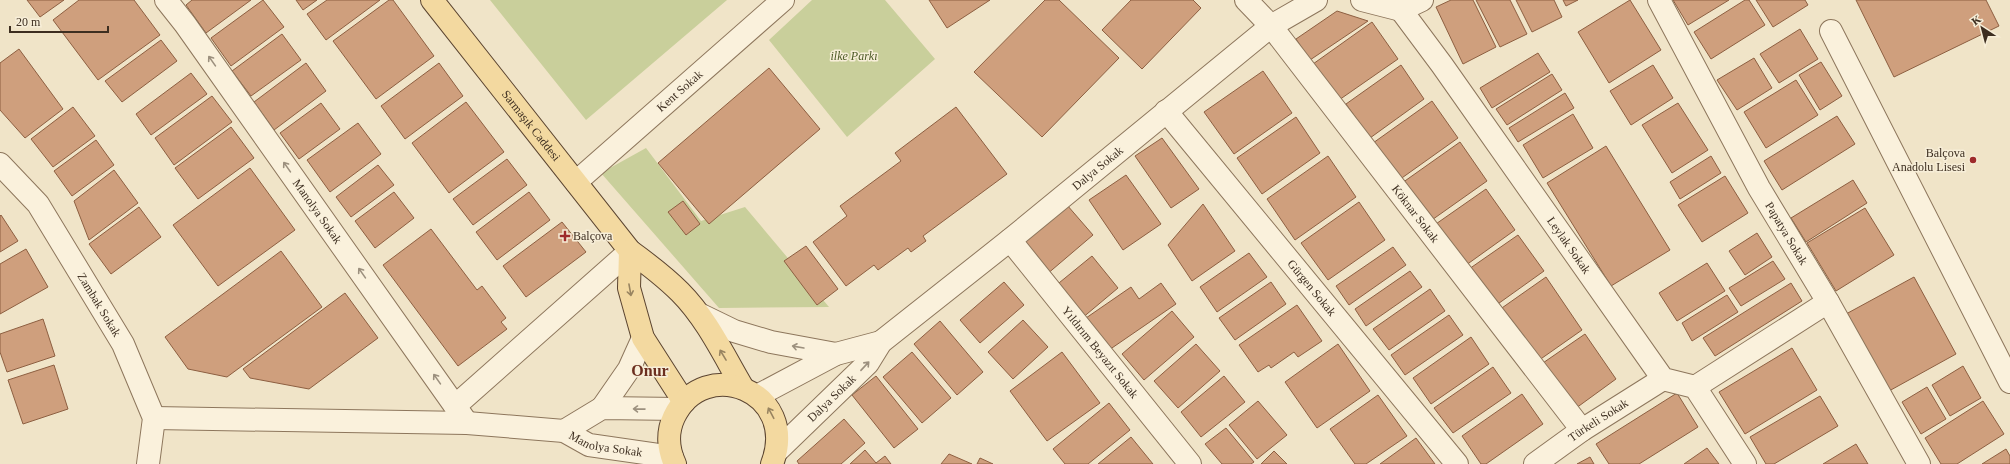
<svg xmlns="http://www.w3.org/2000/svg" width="2010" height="464" font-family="'Times New Roman',serif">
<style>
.green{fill:#c9cf9b}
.building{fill:#cf9f7d;stroke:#8d5f41}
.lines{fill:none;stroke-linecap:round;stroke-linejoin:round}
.minor-casing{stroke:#8d765c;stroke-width:24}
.major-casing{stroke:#5b4430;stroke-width:24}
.minor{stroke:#faf1dc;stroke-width:22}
.major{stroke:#f3d9a0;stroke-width:22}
.oneway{stroke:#9c907e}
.oneway2{stroke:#988460}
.poi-dot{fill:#9e2a2b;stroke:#f7eed8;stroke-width:1.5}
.labels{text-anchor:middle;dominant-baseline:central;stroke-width:3;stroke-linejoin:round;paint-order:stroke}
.park-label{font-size:12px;font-style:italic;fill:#4d5a26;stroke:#f7eed8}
.street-label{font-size:12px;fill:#3d2e20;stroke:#f7eed8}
.poi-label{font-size:12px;fill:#3d2e20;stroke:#f7eed8;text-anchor:end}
.district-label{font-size:16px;font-weight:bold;fill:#6b2e1e;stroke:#f7eed8}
</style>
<rect width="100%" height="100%" fill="#f0e4c8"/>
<path class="green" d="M490,0H727L586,120Z
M812,0H885L935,59L847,137L769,40Z
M646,148L701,221L745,207L829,307L719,308L601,173Z"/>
<path class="building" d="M27,0H64L40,17Z
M79,0H134L160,35L98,80L53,20Z
M192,0H251L206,33L186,5Z
M263,0L284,27L231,66L211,38Z
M296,0H317L303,10Z
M327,0H380L326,40L307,14Z
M389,0H393L434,56L376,99L333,41Z
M929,0H990L947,28Z
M1045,0H1059L1119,58L1042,137L974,72Z
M1131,0H1193L1201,8L1142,69L1102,30Z
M1451,0H1473L1496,47L1463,64L1436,7Z
M1476,0H1510L1527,34L1500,47Z
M1516,0H1554L1562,17L1532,32Z
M1563,0H1578L1566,6Z
M1630,0L1661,50L1609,83L1578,32Z
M1673,0H1729L1688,25Z
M1745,0H1749L1765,25L1711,59L1694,32Z
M1756,0H1805L1808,5L1773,27Z
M1856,0H1986L1999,26L1894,77Z
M1337,11L1368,21L1310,60L1296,39Z
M1372,22L1398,59L1339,100L1313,64Z
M1800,29L1818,59L1779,83L1760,54Z
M282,34L301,60L251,96L232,71Z
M161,40L177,61L122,102L105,81Z
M19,49L63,109L25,138L0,110V63Z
M1538,53L1550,72L1492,108L1480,88Z
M1754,58L1772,88L1737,110L1717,80Z
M1821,62L1842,96L1820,110L1799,75Z
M306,63L326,91L274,130L254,102Z
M439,63L463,96L405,139L381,106Z
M1401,65L1424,99L1370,138L1346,104Z
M1653,65L1673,98L1631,125L1610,91Z
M769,68L820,129L709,224L658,163Z
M1263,71L1292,113L1234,154L1204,112Z
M191,73L207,94L151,135L136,114Z
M1552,74L1562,90L1507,125L1496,109Z
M1796,80L1818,115L1766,148L1744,112Z
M1565,93L1574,108L1518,142L1509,128Z
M212,96L232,122L174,165L155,138Z
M1432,101L1458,138L1399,180L1373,143Z
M466,102L504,152L449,193L412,143Z
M321,103L340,129L299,159L280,133Z
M1678,103L1708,150L1672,173L1642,125Z
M73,107L95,136L53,167L31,139Z
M956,107L1007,174L923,236L926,241L911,252L908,248L878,270L874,265L846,286L813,242L847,216L840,206L901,161L895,153Z
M1573,114L1593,148L1543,178L1523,145Z
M1837,116L1855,144L1782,190L1764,161Z
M1296,117L1320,153L1262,194L1237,158Z
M358,123L381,154L330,192L307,160Z
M231,127L254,158L198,199L175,168Z
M1162,138L1199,189L1171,208L1135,156Z
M96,140L114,165L72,196L54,171Z
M1460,142L1487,181L1429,222L1402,183Z
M1606,146L1670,250L1611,286L1547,183Z
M1328,156L1356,197L1295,240L1267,199Z
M1711,156L1721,173L1680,199L1670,182Z
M507,159L527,185L473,225L453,199Z
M378,165L394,185L351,217L336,197Z
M250,168L295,230L218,286L173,225Z
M114,170L138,203L89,240L74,201Z
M1126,175L1161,224L1123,250L1089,200Z
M1725,176L1748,213L1702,242L1678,205Z
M1853,180L1867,203L1806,242L1791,218Z
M1486,189L1515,230L1462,268L1433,226Z
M394,192L414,218L375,248L355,221Z
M529,192L550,220L497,260L476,232Z
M683,201L700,224L686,235L668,212Z
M1359,202L1385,240L1328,280L1301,243Z
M1203,204L1235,251L1192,281L1168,245Z
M1067,205L1093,235L1046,275L1020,245Z
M139,207L161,237L111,274L89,244Z
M1865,208L1894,255L1836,291L1807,243Z
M1,215L18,241L0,252V216Z
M562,222L586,252L526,297L503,266Z
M431,229L477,290L482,286L506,318L501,322L507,329L458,366L383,265Z
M1757,233L1772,257L1745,275L1729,251Z
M1518,235L1544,271L1495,306L1469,269Z
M806,246L838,289L817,305L784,261Z
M1393,247L1406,265L1349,305L1336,286Z
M26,249L48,287L0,314V264Z
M281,251L322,307L227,377L188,369L165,337Z
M1249,253L1267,277L1217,312L1200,287Z
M1092,256L1118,288L1081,319L1054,287Z
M1773,261L1785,279L1741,306L1729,288Z
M1707,263L1725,291L1677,321L1659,293Z
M1410,271L1422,287L1366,326L1355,309Z
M1546,277L1582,330L1535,363L1499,310Z
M1914,277L1956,354L1889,391L1846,314Z
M1004,282L1024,305L980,343L960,320Z
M1271,282L1286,304L1235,340L1219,318Z
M1161,283L1176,304L1109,350L1086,318L1131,287L1139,299Z
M1791,283L1802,301L1715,356L1703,338Z
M1430,289L1445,311L1389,350L1373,329Z
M345,293L378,338L309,389L250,378L243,369Z
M1727,295L1738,312L1692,341L1682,323Z
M1297,305L1322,341L1298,357L1294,352L1271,368L1269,365L1258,372L1239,345Z
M1172,311L1194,337L1144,380L1122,354Z
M1449,315L1463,335L1405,375L1391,355Z
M43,319L55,356L7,372L0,352V334Z
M1023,320L1048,347L1013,379L988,352Z
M940,321L983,372L957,395L914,344Z
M1585,334L1616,379L1572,411L1540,365Z
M1471,337L1489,364L1431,404L1413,378Z
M1196,344L1220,371L1178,408L1154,381Z
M1338,344L1370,391L1317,428L1285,382Z
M1792,348L1817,390L1745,434L1719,392Z
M912,352L951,398L922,423L883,377Z
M1062,352L1100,403L1047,441L1010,391Z
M54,365L68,409L23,424L8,380Z
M1963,366L1981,398L1950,416L1932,385Z
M1493,367L1511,393L1453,433L1434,408Z
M876,376L918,429L894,448L852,395Z
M1224,376L1245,402L1201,437L1181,412Z
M1927,387L1946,419L1921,434L1902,402Z
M1677,393L1698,427L1639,464H1609L1596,444Z
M1522,394L1543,424L1486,464H1481L1462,436Z
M1378,395L1407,436L1366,464H1355L1330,429Z
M1820,396L1838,426L1774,464H1766L1750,437Z
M1258,401L1287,435L1257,459L1229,425Z
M1983,401L2004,434L1957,464H1941L1925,438Z
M1109,403L1130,430L1088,464H1065L1053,449Z
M844,419L865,443L841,464H799L797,461Z
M1226,428L1254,462L1251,464H1222L1205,444Z
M1131,437L1153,464H1098Z
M1416,438L1435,464H1380Z
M1856,444L1868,464H1823Z
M1707,448L1719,464H1684Z
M2006,449L2010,456V464H1982Z
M865,450L876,463L885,456L891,464H850Z
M1274,451L1287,464H1261Z
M949,454L972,464H941Z
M1590,457L1594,464H1577Z
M980,458L993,464H977Z"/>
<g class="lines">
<g class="minor-casing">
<g id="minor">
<path id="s1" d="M166,0L185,24L467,423"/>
<path id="s2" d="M1246,0L1271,26L1582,430"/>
<path d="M1362,0L1401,10L1422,0"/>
<path id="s3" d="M1659,0L1759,188L1828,302L1919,464"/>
<path id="s4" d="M1401,10L1442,65L1663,379L1695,387L1745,464"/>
<path d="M1831,31L2010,382"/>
<path id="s5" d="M1166,111L1457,464"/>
<path id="s6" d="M0,164L38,204L123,344L154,418L148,464"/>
<path id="s7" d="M576,182L783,0"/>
<path id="s8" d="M1010,240L1190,464"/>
<path d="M699,314L734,331L771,342L836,354"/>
<path d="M1695,387L1828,302"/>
<path d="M757,396L836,354L881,342"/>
<path d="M455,406L630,251"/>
<path d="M602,408L629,369L643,338"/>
<path id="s9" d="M154,418L467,423L564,431L589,445L672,457"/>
<path d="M564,431L602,408L678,409"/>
<path id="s10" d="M777,451L868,363L881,342L1010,240L1271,26L1316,0"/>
<path id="s11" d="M1535,464L1582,430L1663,379"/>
</g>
</g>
<g class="major-casing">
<g id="major">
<path id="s12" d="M432,0L630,251C648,264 665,277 680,292C707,319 724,356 743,388"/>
<path d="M630,251L629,288L643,338L684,402"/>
<path d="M675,464C668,449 667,432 674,417C704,354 800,391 772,464"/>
</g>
</g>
<use href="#minor" class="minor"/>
<use href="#major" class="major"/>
</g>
<defs><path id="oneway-shaft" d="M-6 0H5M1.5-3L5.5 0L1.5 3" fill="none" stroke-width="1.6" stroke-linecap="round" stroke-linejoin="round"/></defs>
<g class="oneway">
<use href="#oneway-shaft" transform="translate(212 61) rotate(-125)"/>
<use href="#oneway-shaft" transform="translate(287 167) rotate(-125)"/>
<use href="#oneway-shaft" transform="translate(362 273) rotate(-125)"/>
<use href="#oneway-shaft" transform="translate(798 347) rotate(-170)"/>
<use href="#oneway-shaft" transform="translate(865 366) rotate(-47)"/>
<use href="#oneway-shaft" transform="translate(437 379) rotate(-125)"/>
<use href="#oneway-shaft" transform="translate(639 409) rotate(-179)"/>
</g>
<g class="oneway2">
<use href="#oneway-shaft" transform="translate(630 290) rotate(80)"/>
<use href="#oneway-shaft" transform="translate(723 355) rotate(-121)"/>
<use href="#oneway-shaft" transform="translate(771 413) rotate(-118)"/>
</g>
<g class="poi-dot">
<circle cx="1973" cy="160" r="4"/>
<path d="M563 230h4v4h4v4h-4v4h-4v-4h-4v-4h4z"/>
</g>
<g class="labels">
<g class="park-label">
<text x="854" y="56">ilke Parkı</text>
</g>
<g class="street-label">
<text stroke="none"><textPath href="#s7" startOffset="138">Kent Sokak</textPath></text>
<text stroke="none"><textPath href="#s12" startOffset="160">Sarmaşık Caddesi</textPath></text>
<text stroke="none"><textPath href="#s10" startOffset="429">Dalya Sokak</textPath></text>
<text stroke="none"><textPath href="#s1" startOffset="260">Manolya Sokak</textPath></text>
<text stroke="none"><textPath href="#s2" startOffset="273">Köknar Sokak</textPath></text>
<text stroke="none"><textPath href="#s3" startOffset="266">Papatya Sokak</textPath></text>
<text stroke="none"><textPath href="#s4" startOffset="289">Leylak Sokak</textPath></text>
<text stroke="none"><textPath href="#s5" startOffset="229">Gürgen Sokak</textPath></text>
<text stroke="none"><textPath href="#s6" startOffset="173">Zambak Sokak</textPath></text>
<text stroke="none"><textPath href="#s8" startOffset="144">Yıldırım Beyazıt Sokak</textPath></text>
<text stroke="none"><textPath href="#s10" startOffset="76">Dalya Sokak</textPath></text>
<text stroke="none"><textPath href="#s11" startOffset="77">Türkeli Sokak</textPath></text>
<text stroke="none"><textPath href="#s9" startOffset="455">Manolya Sokak</textPath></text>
</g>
<g class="poi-label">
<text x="1965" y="153">Balçova<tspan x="1965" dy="14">Anadolu Lisesi</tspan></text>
<text x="573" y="236" text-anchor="start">Balçova</text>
</g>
<g class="district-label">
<text x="650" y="370">Onur</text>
</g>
</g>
<g transform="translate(1982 28) rotate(324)" stroke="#f7eed8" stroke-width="3" paint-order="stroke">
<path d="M0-3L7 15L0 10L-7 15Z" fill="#3d2e20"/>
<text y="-6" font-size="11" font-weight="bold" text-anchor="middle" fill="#3d2e20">K</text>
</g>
<path d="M10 26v6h98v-6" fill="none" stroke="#3d2e20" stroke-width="2"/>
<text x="16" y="26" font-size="12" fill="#3d2e20" stroke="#f7eed8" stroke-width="3" paint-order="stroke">20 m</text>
</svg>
